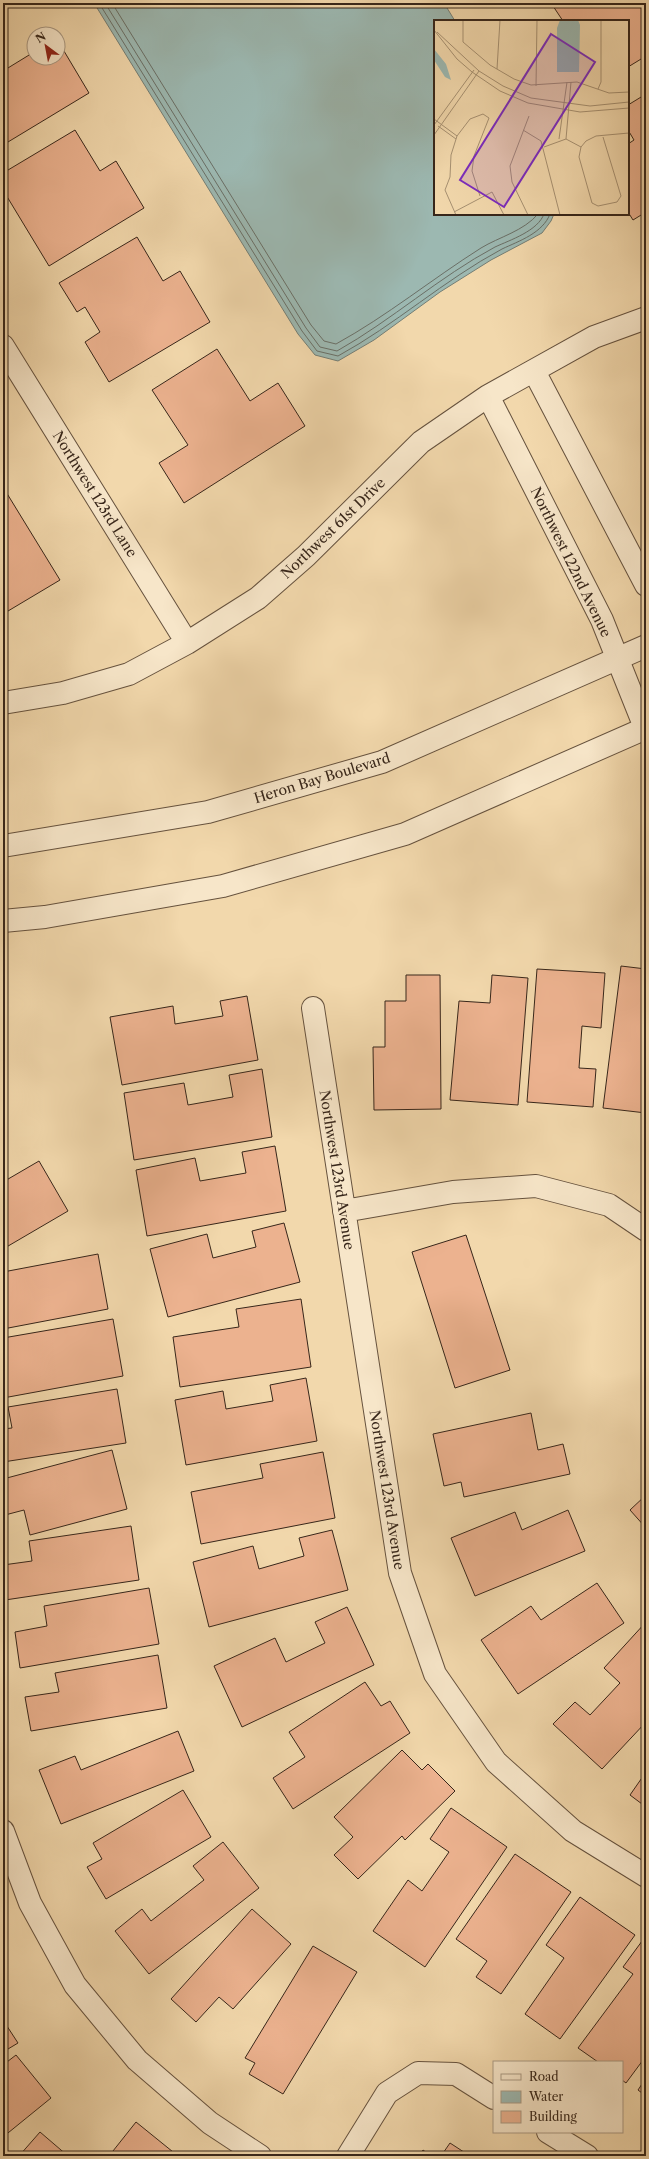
<svg xmlns="http://www.w3.org/2000/svg" width="649" height="2159" font-family="'Libre Caslon Text',serif">
<style>
.water{fill:#9cb8b1;stroke:#747e75}
.lines{fill:none;stroke-linecap:round;stroke-linejoin:round}
.shore{stroke:#6a6f66;stroke-width:1}
.building{fill:#ecb28f;stroke:#37261a}
.minor-casing{stroke:#66523e;stroke-width:24}
.tertiary-casing{stroke:#66523e;stroke-width:24}
.minor{stroke:#f7e6c9;stroke-width:22}
.tertiary{stroke:#f7e6c9;stroke-width:22}
.labels{text-anchor:middle;dominant-baseline:central;stroke-width:3;stroke-linejoin:round;paint-order:stroke}
.street-label{font-size:14px;fill:#37261a;stroke:#f7e6c9}
.inset-road{fill:none;stroke:#a79172;stroke-width:1}
.view{fill:#7b2cbf;fill-opacity:0.15;stroke:#7b2cbf;stroke-width:2}
.inset-edge{fill:none;stroke:#37261a;stroke-width:2}
</style>
<rect width="100%" height="100%" fill="#f2d8ac"/>
<filter id="stains"><feTurbulence type="fractalNoise" baseFrequency=".005" numOctaves="4"/><feColorMatrix values="0 0 0 0 .2 0 0 0 0 .09 0 0 0 0 .02 0 0 0 .5 -.17"/></filter>
<radialGradient id="worn" r=".72"><stop offset=".6" stop-color="#630" stop-opacity="0"/><stop offset="1" stop-color="#630" stop-opacity=".3"/></radialGradient>
<path class="water" d="M94,3H444L455,21H435V214H554L551,221L542,233L491,260L440,292L374,340L338,361L315,355L298,334Z"/>
<g class="lines">
<path class="shore" d="M99,3L302,331L317,351L338,356C395,325 444,280 502,249C519,241 543,233 550,214
M105,3L306,328L320,347L337,351C392,320 439,277 495,247C510,240 538,231 544,214
M112,3L311,325L324,341L336,344C387,316 432,279 481,248C499,237 524,231 538,214"/>
</g>
<path class="building" d="M551,3H639L646,14V56L628,67V21H563Z
M58,41L89,93L3,145V71L34,52V58H58Z
M646,94V212L633,220L628,212V144L634,140L628,130V105Z
M75,130L100,171L116,161L144,208L49,266L3,190V173Z
M137,237L163,281L180,271L210,322L109,382L85,342L100,332L85,307L77,312L59,283Z
M217,349L250,401L278,383L305,426L184,503L159,463L188,445L152,390Z
M3,487L60,580L3,614Z
M621,966L646,969V1113L603,1108Z
M537,969L605,973L601,1028L582,1026L579,1068L596,1069L593,1107L527,1102Z
M406,975H440L441,1109L374,1110L373,1047H385V1001H406Z
M492,975L528,978L518,1105L450,1100L459,1001L490,1003Z
M247,996L258,1060L122,1085L110,1017L173,1006L175,1024L223,1016L220,1001Z
M262,1069L272,1137L134,1160L124,1093L184,1083L188,1105L233,1097L229,1075Z
M275,1146L286,1211L147,1236L136,1170L195,1158L200,1181L246,1173L242,1152Z
M39,1161L68,1211L3,1249V1182Z
M284,1223L300,1282L168,1317L150,1249L207,1234L213,1258L256,1247L252,1231Z
M466,1235L510,1370L455,1388L412,1252Z
M98,1254L108,1309L3,1329V1272Z
M301,1299L311,1367L180,1387L173,1337L239,1327L236,1309Z
M113,1319L123,1376L3,1398V1338Z
M306,1378L317,1441L186,1465L175,1400L223,1391L226,1409L273,1401L270,1385Z
M117,1389L126,1443L3,1462V1429L12,1428L8,1407Z
M531,1413L538,1450L563,1444L570,1474L464,1497L461,1482L444,1486L433,1434Z
M112,1450L127,1509L30,1535L24,1510L5,1515L3,1505V1479Z
M323,1452L335,1518L201,1544L191,1492L263,1478L260,1464Z
M646,1495V1528L630,1510Z
M568,1510L585,1551L475,1596L451,1538L515,1512L522,1530Z
M131,1526L139,1580L5,1600L3,1565L32,1561L29,1541Z
M332,1530L348,1590L209,1627L193,1562L253,1546L259,1569L304,1556L299,1538Z
M597,1583L624,1623L518,1694L481,1640L531,1606L541,1620Z
M149,1588L159,1644L20,1668L15,1632L47,1626L44,1606Z
M347,1607L374,1665L242,1727L214,1666L275,1638L286,1662L325,1643L315,1622Z
M646,1622V1722L602,1769L553,1724L575,1702L590,1715L620,1683L604,1668Z
M158,1655L167,1708L31,1731L25,1697L59,1692L55,1673Z
M365,1682L381,1706L390,1701L410,1733L293,1809L273,1778L305,1757L289,1732Z
M178,1731L194,1771L61,1824L39,1770L75,1756L81,1770Z
M402,1750L422,1770L428,1764L455,1791L405,1840L402,1836L358,1879L334,1855L353,1837L334,1817Z
M646,1772V1807L630,1795Z
M183,1790L211,1837L106,1899L87,1867L102,1859L93,1843Z
M451,1808L507,1847L425,1967L373,1931L408,1880L422,1891L449,1852L430,1839Z
M223,1842L259,1888L149,1974L115,1931L142,1909L151,1921L204,1880L193,1866Z
M515,1854L571,1892L501,1994L476,1977L487,1961L456,1939Z
M580,1897L635,1935L560,2039L525,2014L564,1958L546,1945Z
M252,1909L291,1944L233,2009L219,1997L196,2022L171,1999Z
M645,1937L646,2056L626,2083L622,2080V2062H598L578,2048L633,1974L623,1967Z
M313,1946L357,1972L283,2094L249,2074L255,2063L245,2058Z
M3,2020L18,2043L3,2052Z
M16,2055L51,2098L3,2137V2065Z
M646,2078V2096L638,2090Z
M136,2122L178,2156H109Z
M40,2132L68,2156H19Z
M450,2143L470,2156H441Z
M423,2150L431,2156H419Z"/>
<g class="lines">
<g class="minor-casing">
<path id="minor" d="M3,346L187,643
M534,371L646,585
M488,396L602,620L646,730
M3,703L63,693L129,674L187,643L258,598L306,556L421,442L488,396L594,337L646,318
M313,1008L400,1573L435,1674L496,1762L573,1831L646,1876
M344,1211L453,1192L536,1186L609,1205L646,1230
M3,1831L30,1903L75,1985L137,2060L210,2123L260,2156
M548,2132L587,2156
M348,2156L387,2093L418,2073L456,2074L494,2098"/>
</g>
<g class="tertiary-casing">
<path id="tertiary" d="M3,846L208,812L382,762L646,646
M3,921L45,917L223,886L405,834L646,728"/>
</g>
<use href="#minor" class="minor"/>
<use href="#tertiary" class="tertiary"/>
</g>
<g class="labels">
<g class="street-label">
<text transform="translate(95 494) rotate(58)">Northwest 123rd Lane</text>
<text transform="translate(333 528) rotate(-44)">Northwest 61st Drive</text>
<text transform="translate(571 562) rotate(64)">Northwest 122nd Avenue</text>
<text transform="translate(322 778) rotate(-17)">Heron Bay Boulevard</text>
<text transform="translate(337 1170) rotate(81)">Northwest 123rd Avenue</text>
<text transform="translate(387 1490) rotate(81)">Northwest 123rd Avenue</text>
</g>
</g>
<g transform="translate(434 20)">
<rect width="195" height="195" fill="#f2d8ac"/>
<path d="M126,0H144L146,5L145,52H123V8ZM0,29L12,44L17,60L11,57L0,40Z" fill="#9cb8b1"/>
<path class="inset-road" d="M29,0V22L56,45L80,59L97,65L143,62L175,73L195,72M0,10L23,39L38,52L66,71L94,83L146,92L195,88M3,12L45,51L69,66L97,78L156,86L195,82M63,49L66,0M102,66L103,0M164,69L167,62V0M0,99L23,116M0,105L40,50M4,106L22,119M89,110L107,121L126,195M0,115L45,51M125,119L133,62M132,119L137,62M110,127L132,119L147,127L152,121L162,116L195,113M147,127L145,137L158,183L164,186L183,182L187,176L169,117M20,192L58,172L70,195M22,195L11,170L16,157L17,135L23,116L36,99L49,94L55,98L40,136L38,151L46,176M94,195L78,162L76,146L95,96"/>
<path class="view" d="M117,14L161,42L70,187L26,160Z"/>
<rect width="195" height="195" class="inset-edge"/>
</g>
<rect width="649" height="2159" fill="none" stroke="#f2d8ac" stroke-width="16"/>
<rect x="4" y="4" width="641" height="2151" fill="none" stroke="#37261a" stroke-width="2"/>
<rect x="8" y="8" width="633" height="2143" fill="none" stroke="#37261a"/>
<rect x="493" y="2061" width="130" height="72" fill="#f7e6c9" stroke="#aa9983"/>
<rect x="501" y="2074" width="20" height="6" fill="#f7e6c9" stroke="#aa9983"/>
<text x="529" y="2081" font-size="12" fill="#37261a">Road</text>
<rect x="501" y="2091" width="20" height="12" fill="#9cb8b1" stroke="#aa9983"/>
<text x="529" y="2101" font-size="12" fill="#37261a">Water</text>
<rect x="501" y="2111" width="20" height="12" fill="#ecb28f" stroke="#aa9983"/>
<text x="529" y="2121" font-size="12" fill="#37261a">Building</text>
<g transform="translate(46 46) rotate(328)"><circle r="19" fill="#f7e6c9" stroke="#aa9983"/>
<path d="M0-3L7 15L0 10L-7 15Z" fill="#8f2418"/>
<text y="-6" font-size="11" font-weight="bold" text-anchor="middle" fill="#37261a">N</text>
</g>
<rect width="100%" height="100%" filter="url(#stains)"/>
<rect width="100%" height="100%" fill="url(#worn)"/>
</svg>
